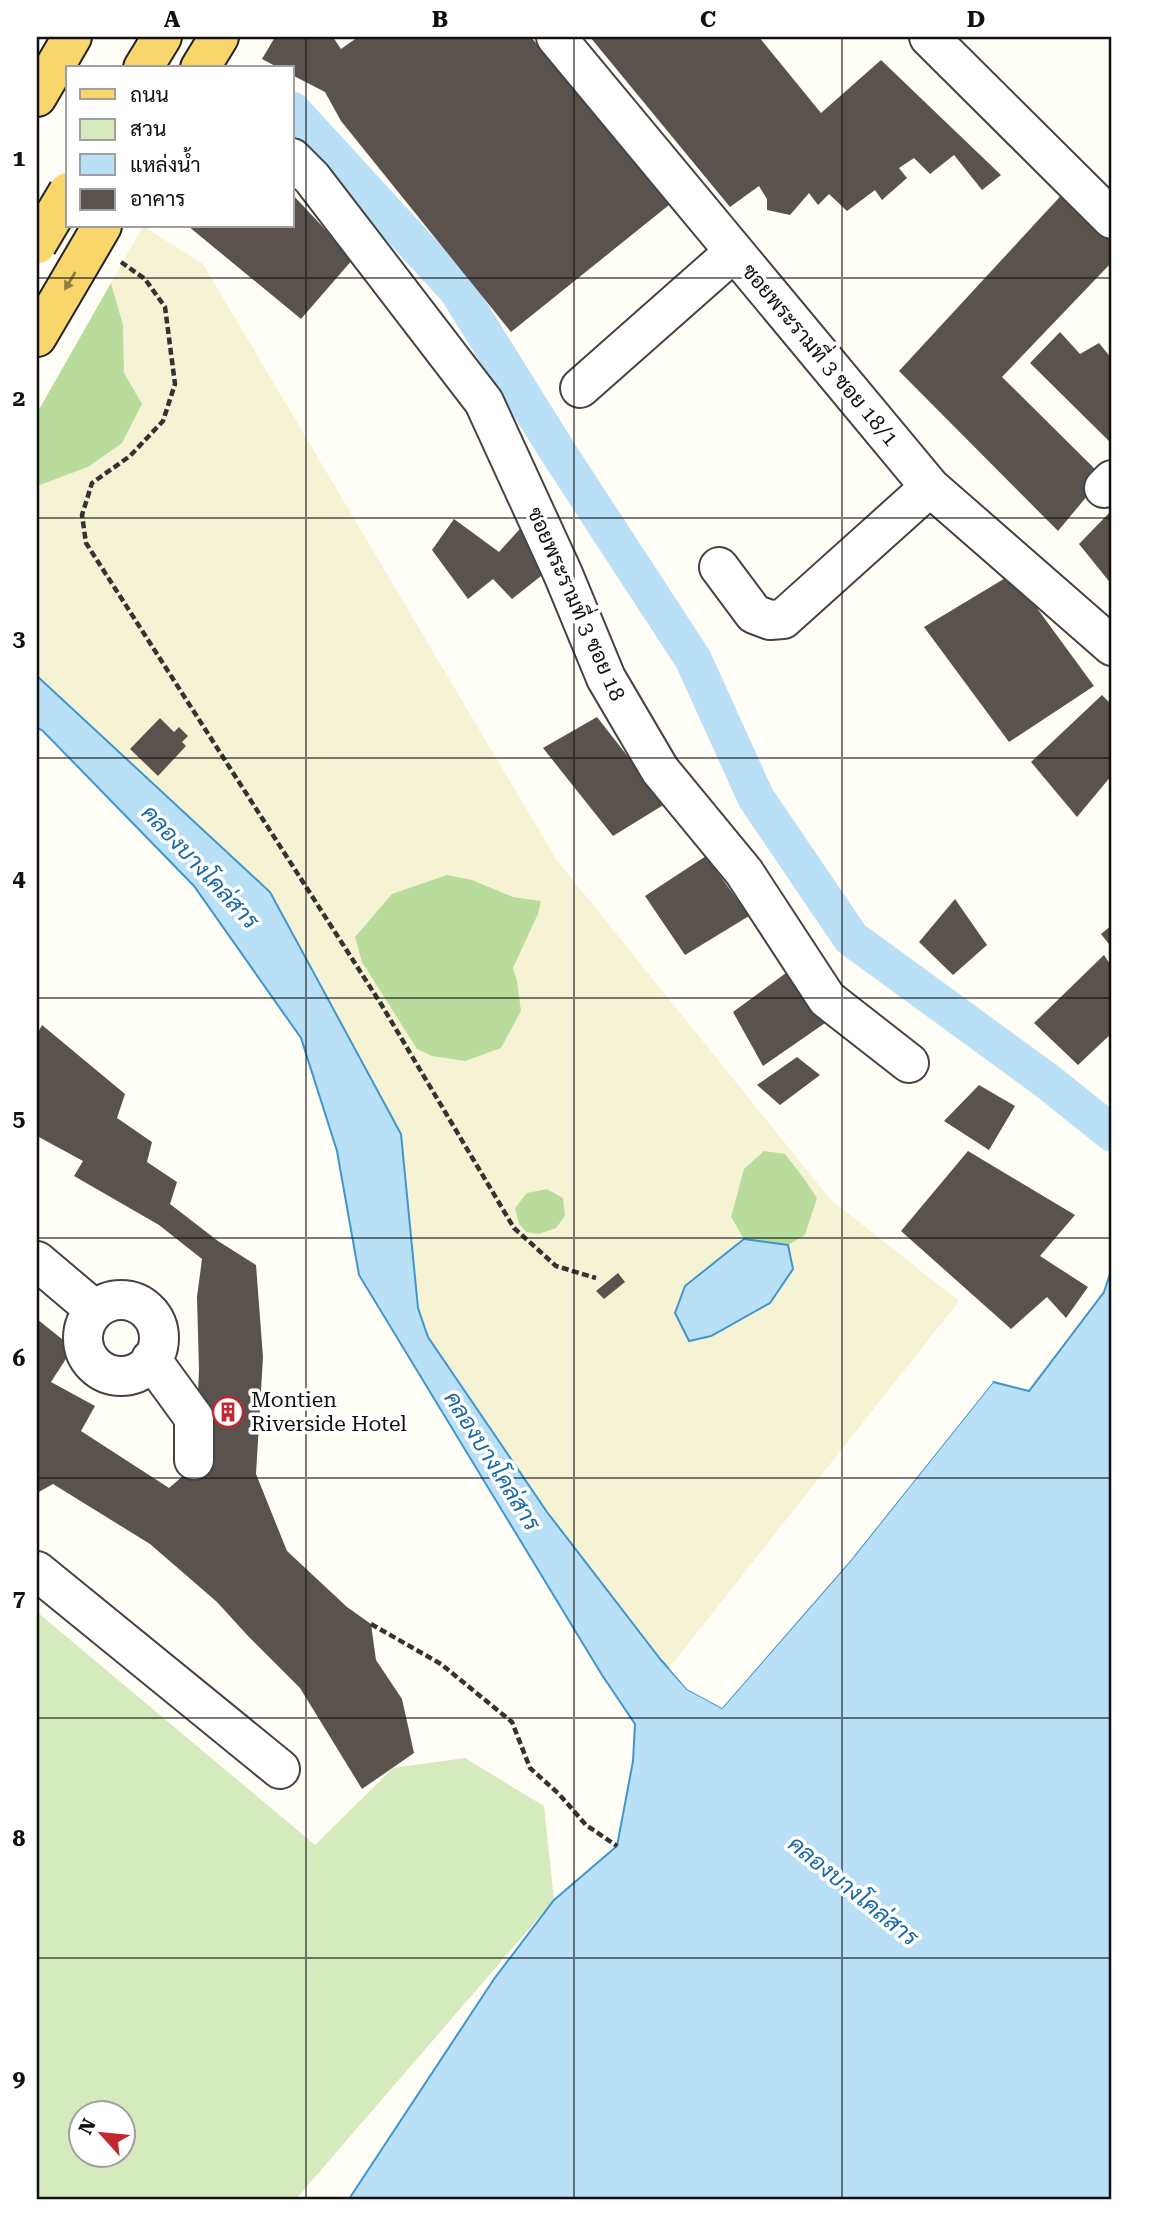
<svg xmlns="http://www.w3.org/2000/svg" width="1149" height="2236" font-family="'Roboto Serif',Sarabun,serif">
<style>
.farmland{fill:#f6f3d4;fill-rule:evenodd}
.green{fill:#d5ebbd;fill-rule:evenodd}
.forest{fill:#b9dc9c}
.water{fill:#b9e0f7;stroke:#3f96cf;stroke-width:2}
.pier{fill:#fffdf5}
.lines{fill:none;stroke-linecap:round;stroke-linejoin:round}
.canal{stroke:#b9e0f7;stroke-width:37}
.building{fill:#5a524d}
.minor-casing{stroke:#444;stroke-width:42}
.major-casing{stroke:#222;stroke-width:42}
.path{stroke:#333;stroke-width:4.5;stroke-dasharray:7 3.5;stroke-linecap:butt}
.minor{stroke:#fff;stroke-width:38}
.major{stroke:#f9d66b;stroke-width:38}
.major-bridge-casing{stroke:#222;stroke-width:42;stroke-linecap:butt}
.major-bridge{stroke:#f9d66b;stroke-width:38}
.oneway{fill:#917d42}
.grid{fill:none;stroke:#111;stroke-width:2;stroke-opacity:0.55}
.labels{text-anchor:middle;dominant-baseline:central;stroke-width:7;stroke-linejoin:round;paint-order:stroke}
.street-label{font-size:21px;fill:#111;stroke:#fff}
.poi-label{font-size:21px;fill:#111;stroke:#fff;text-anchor:start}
.water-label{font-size:23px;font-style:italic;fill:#1768a6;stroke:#fff}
.neatline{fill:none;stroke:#111;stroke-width:2.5}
.grid-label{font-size:23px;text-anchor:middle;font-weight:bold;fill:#111}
</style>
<rect width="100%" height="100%" fill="#fffdf5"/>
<path class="farmland" d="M143,226L203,264L556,859L831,1200L959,1301L669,1668L547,1512L428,1337L270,892L37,675V486L88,467L124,373L123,325L111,283ZM472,880L513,897L541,901L538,914L513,968L517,981ZM817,1198L805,1235L788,1245L793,1269L685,1286L744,1239L731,1217Z"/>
<path class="green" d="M37,1612L315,1845L393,1768L465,1758L544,1806L554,1900L296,2199H37ZM80,2114H122V2156H80Z"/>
<path class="forest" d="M111,283L123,325L124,373L142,404L122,443L88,467L37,486V413Z
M447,875L472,880L513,897L541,901L538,914L513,968L517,981L521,1011L501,1048L465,1061L432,1056L417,1049L362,962L355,937L392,894Z
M764,1151L785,1154L805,1180L817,1198L805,1235L788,1245L744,1239L731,1217L744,1169Z
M547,1189L563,1198L565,1216L556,1228L539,1234L526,1232L519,1224L515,1208L527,1193Z"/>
<path class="water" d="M37,676L270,892L401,1134L418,1308L428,1337L547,1512L661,1660L687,1689L722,1708L850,1561L993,1382L1029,1391L1104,1292L1112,1268V2199H349L494,1979L554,1900L617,1846L633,1761L635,1724L602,1675L359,1275L337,1151L301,1038L194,886L42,730L37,728Z
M744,1239L788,1245L793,1269L770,1303L711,1336L689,1341L675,1313L685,1286Z"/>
<path class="pier" d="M991,1380L993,1382L850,1561L722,1708L687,1689L669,1668L671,1666L690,1686L721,1704L848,1559Z"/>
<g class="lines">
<path class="canal" d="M292,110L457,290L558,452L693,659L756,798L851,938L1047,1081L1112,1133"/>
</g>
<path class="building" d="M275,37H333L341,49L358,37H531L669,205L511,332L341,121L325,92L292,75V68H279L262,59Z
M590,37H759L821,113L881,60L1001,175L982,190L954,155L930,174L914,158L899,168L907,178L882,200L875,190L847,211L829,194L818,205L809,193L790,215L767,210V199L759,186L730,207Z
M1068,188L1112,235V262L1002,377L1103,477L1058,531L899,371Z
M292,194L353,259L301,319L188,226H292Z
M1060,332L1080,354L1099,343L1112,359V444L1030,363Z
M1111,511L1112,512V585L1079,544Z
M454,519L499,552L528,520L546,572L512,599L493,579L468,599L432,550Z
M1012,574L1094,686L1009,742L924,627Z
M1102,695L1112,705V775L1077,817L1031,762Z
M597,717L665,804L613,836L543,748Z
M160,718L174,732L179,727L188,736L182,742L186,746L158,776L130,749Z
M706,856L749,916L685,955L645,896Z
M955,899L987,945L953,975L919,942Z
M1112,925V948L1101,934Z
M1104,955L1112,967V1033L1078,1065L1034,1023Z
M790,970L828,1021L763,1066L733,1012Z
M42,1025L125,1094L117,1118L152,1142L147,1162L177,1182L170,1204L218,1241L256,1265L263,1357L256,1474L287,1551L347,1607L371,1624L376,1660L402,1699L414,1753L362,1789L300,1688L248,1636L217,1602L150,1544L53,1484L37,1493V1319L73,1348L51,1382L95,1406L81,1431L169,1488L203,1459L196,1438L199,1370L197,1297L202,1259L159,1225L74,1176L83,1161L37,1136V1034Z
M797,1057L820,1075L780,1105L757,1085Z
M979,1085L1015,1106L989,1150L944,1121Z
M968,1151L1075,1215L1040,1256L1088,1287L1066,1318L1047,1297L1011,1329L901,1231Z
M618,1273L625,1282L604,1299L596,1291Z"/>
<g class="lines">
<g class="minor-casing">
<path id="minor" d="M556,37L930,487L1112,646
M929,37L1112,219
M292,158L312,178L484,402L563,574L606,678L660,770L744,872L827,999L909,1063
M580,388L734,252
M1104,488L1112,480
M719,567L754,614L770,620L783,619L930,487
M37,1261L95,1310
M83 1338a38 38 0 1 1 76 0a38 38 0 1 1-76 0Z
M151,1359L194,1418V1460
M37,1571L280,1769"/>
</g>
<g class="major-casing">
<path id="major" d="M143,68L162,37
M200,68L219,37
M37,97L72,37
M37,337L102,226"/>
</g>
<path class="path" d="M121,262L145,279L165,307L175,384L163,421L130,456L92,483L82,515L86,543L381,1004L514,1228L556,1266L596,1278
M371,1624L441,1664L512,1722L530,1768L559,1794L586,1825L617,1846"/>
<use href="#minor" class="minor"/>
<use href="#major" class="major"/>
<g class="major-bridge-casing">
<path id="major-bridge" d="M37,244L68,192"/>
</g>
<use href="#major-bridge" class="major-bridge"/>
</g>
<defs><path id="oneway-solid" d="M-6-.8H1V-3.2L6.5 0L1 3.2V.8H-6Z" transform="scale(1.75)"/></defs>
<use class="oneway" href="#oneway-solid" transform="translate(70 281) rotate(121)"/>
<path class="grid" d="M306,37V2199M574,37V2199M842,37V2199M37,278H1112M37,518H1112M37,758H1112M37,998H1112M37,1238H1112M37,1478H1112M37,1718H1112M37,1958H1112"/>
<defs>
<g id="building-ring" transform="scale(1.575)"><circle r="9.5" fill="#fff" stroke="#c4262e" stroke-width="1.5"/><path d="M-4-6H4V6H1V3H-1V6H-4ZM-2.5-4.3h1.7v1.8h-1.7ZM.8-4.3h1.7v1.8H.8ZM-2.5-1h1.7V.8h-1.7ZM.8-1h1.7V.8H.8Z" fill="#c4262e"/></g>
</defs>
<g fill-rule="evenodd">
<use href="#building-ring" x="228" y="1412"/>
</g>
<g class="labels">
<g class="street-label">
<text transform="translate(820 355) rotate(50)">ซอยพระรามที่ 3 ซอย 18/1</text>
<text transform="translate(576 604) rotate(66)">ซอยพระรามที่ 3 ซอย 18</text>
</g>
<g class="poi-label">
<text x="251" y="1400">Montien<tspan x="251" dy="24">Riverside Hotel</tspan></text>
</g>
<g class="water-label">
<text transform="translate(200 867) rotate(47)">คลองบางโคล่สาร</text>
<text transform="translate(492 1461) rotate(58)">คลองบางโคล่สาร</text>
<text transform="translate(853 1891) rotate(39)">คลองบางโคล่สาร</text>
</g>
</g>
<rect width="1149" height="2236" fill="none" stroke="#ffffff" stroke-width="77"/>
<rect x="66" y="66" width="228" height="161" fill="#ffffff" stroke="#a0a0a0" stroke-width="2"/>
<rect x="80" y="89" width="35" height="10" fill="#f9d66b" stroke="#a0a0a0" stroke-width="2"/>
<text x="130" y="102" font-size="21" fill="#111111">ถนน</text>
<rect x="80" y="119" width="35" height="21" fill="#d5ebbd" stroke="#a0a0a0" stroke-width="2"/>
<text x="130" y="136" font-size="21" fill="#111111">สวน</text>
<rect x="80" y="154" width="35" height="21" fill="#b9e0f7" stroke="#a0a0a0" stroke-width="2"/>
<text x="130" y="172" font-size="21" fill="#111111">แหล่งน้ำ</text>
<rect x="80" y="189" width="35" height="21" fill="#5a524d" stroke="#a0a0a0" stroke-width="2"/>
<text x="130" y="206" font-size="21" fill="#111111">อาคาร</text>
<g transform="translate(102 2134) rotate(297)"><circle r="33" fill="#ffffff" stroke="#a0a0a0" stroke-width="2"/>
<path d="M0-5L12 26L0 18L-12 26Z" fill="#c4262e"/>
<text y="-10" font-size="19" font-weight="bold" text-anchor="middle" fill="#111111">N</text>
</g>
<rect x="38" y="38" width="1072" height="2160" class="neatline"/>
<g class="grid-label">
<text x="172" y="27">A</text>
<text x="440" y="27">B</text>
<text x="708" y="27">C</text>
<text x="976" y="27">D</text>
<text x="19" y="166">1</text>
<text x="19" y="406">2</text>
<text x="19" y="646">3</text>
<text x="19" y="886">4</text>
<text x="19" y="1126">5</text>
<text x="19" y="1366">6</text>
<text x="19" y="1606">7</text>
<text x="19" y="1846">8</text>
<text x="19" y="2086">9</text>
</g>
</svg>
